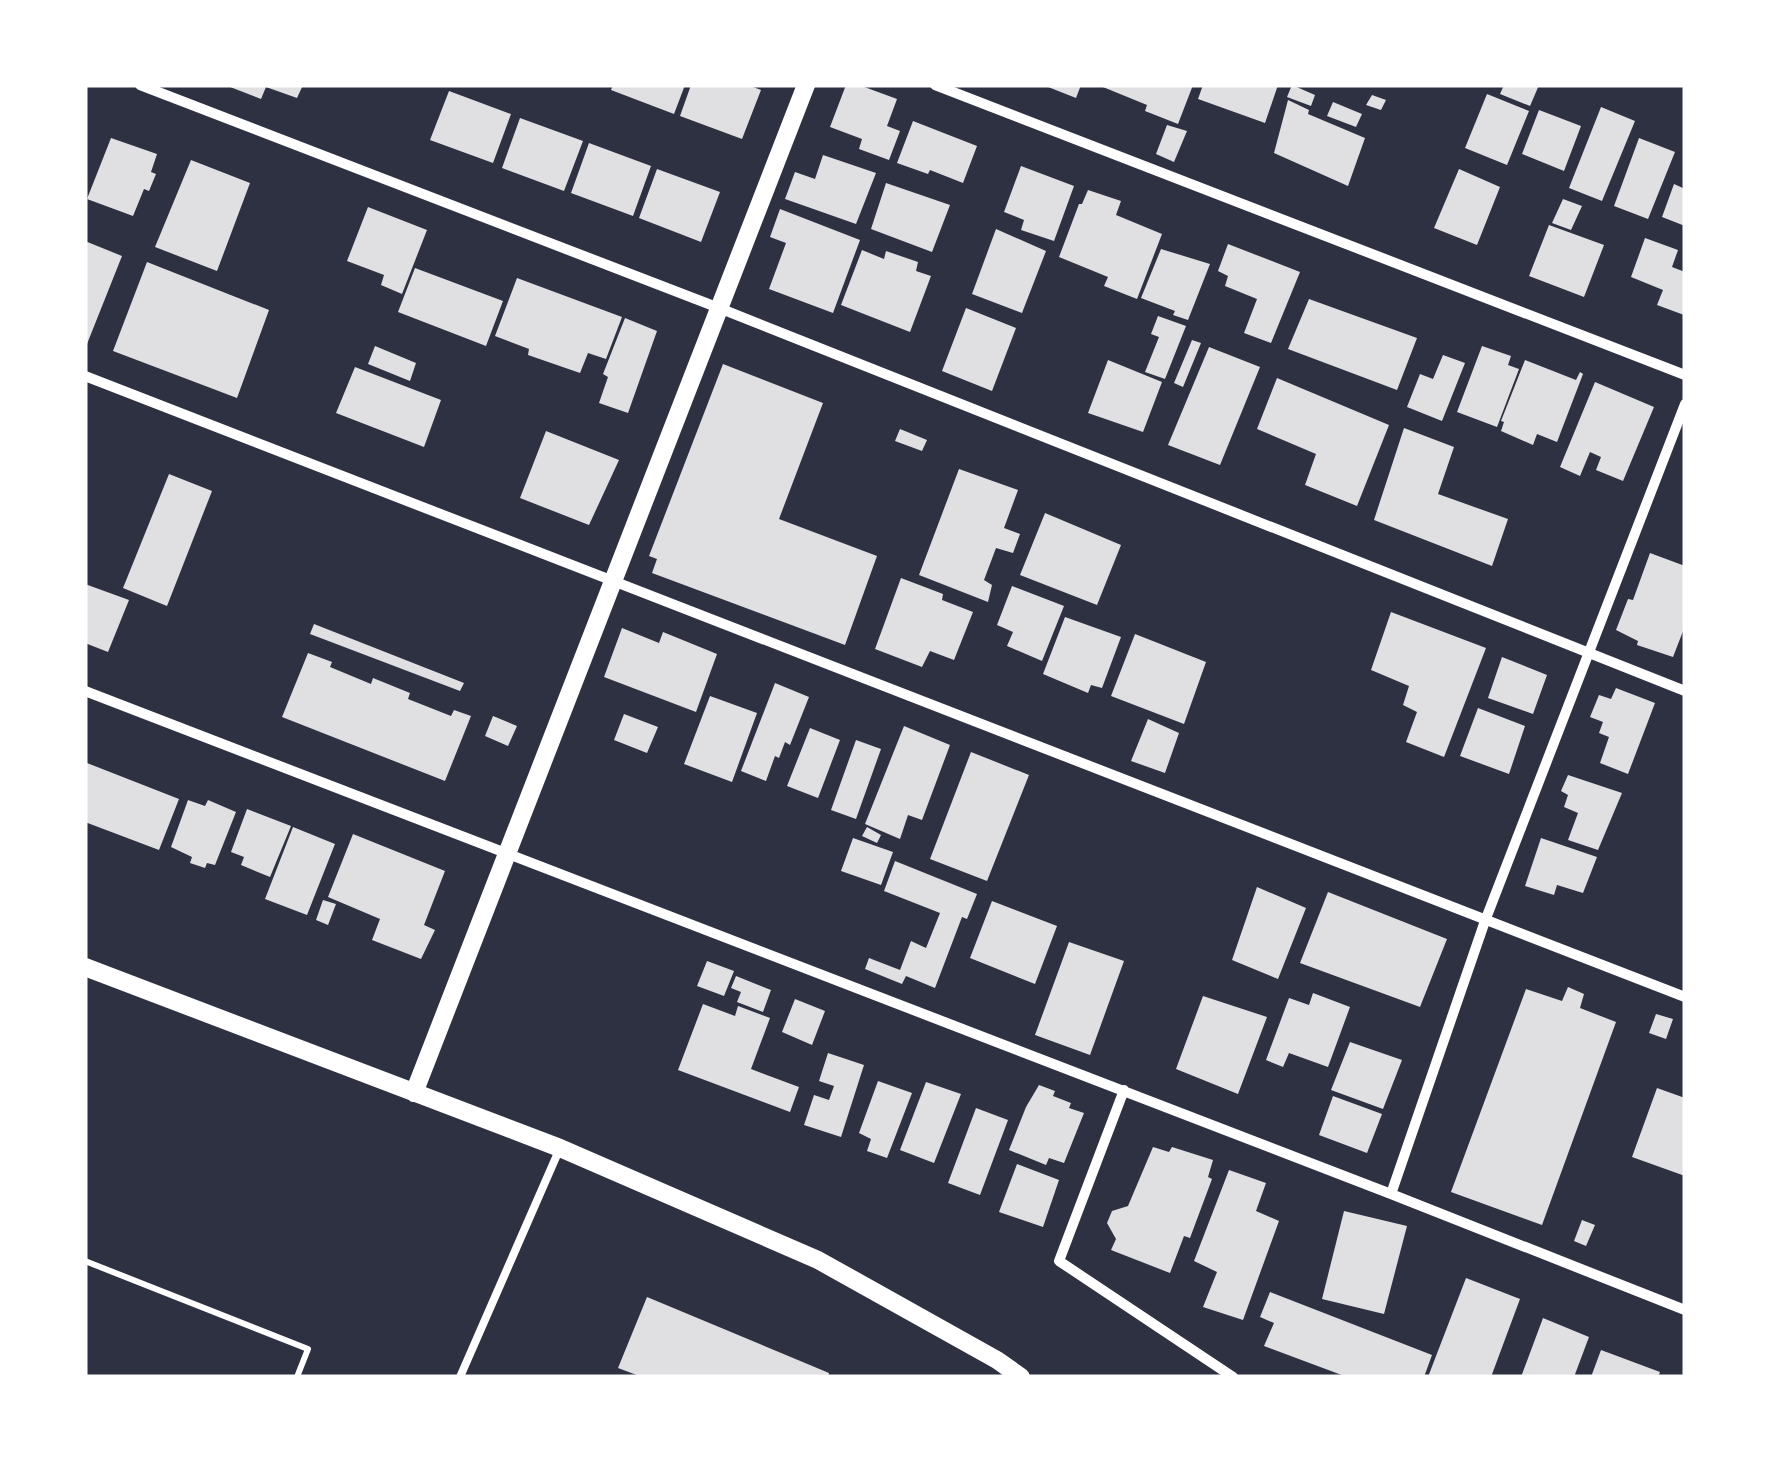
<svg xmlns="http://www.w3.org/2000/svg" width="1770" height="1462" font-family="'PT Sans Narrow',sans-serif">
<style>
.building{fill:#e0e0e3}
.lines{fill:none;stroke-linecap:round;stroke-linejoin:round}
.path{stroke:#fff;stroke-width:6}
.service{stroke:#fff;stroke-width:8}
.minor{stroke:#fff;stroke-width:10}
.tertiary{stroke:#fff;stroke-width:18}
</style>
<rect width="100%" height="100%" fill="#2d3142"/>
<path class="building" d="M225,85H303L297,98L266,87L261,99Z
M613,85H685L674,114L611,90Z
M691,85H748L761,90L742,139L680,116Z
M846,85H859L897,99L887,126L900,131L889,160L859,149L862,139L830,127Z
M1043,85H1081L1076,98Z
M1098,85H1193L1178,124L1145,111L1147,105Z
M1203,85H1278L1265,123L1198,99Z
M1292,85L1315,95L1311,106L1287,97Z
M1504,85H1539L1530,106L1500,94Z
M449,91L511,114L493,163L430,140Z
M1487,94L1529,111L1507,165L1465,148Z
M1372,95L1386,100L1381,110L1366,105Z
M1288,100L1309,110L1308,114L1365,138L1348,186L1274,153Z
M1333,102L1362,114L1356,127L1327,116Z
M1601,107L1635,121L1602,201L1569,188Z
M1539,110L1581,126L1564,171L1522,154Z
M520,118L583,141L564,191L502,168Z
M913,121L977,146L963,183L930,170L928,174L897,163Z
M1167,125L1187,131L1174,162L1156,154Z
M111,138L157,154L151,172L156,174L149,191L144,189L133,216L87,199Z
M1639,138L1675,152L1648,219L1614,206Z
M589,143L651,166L633,216L571,193Z
M823,155L876,173L856,224L785,199L795,172L815,179Z
M191,160L250,183L217,271L155,247Z
M1021,166L1074,186L1054,241L1021,230L1024,220L1004,212Z
M657,169L720,192L701,242L639,218Z
M1459,169L1500,187L1477,245L1434,228Z
M886,183L950,205L932,252L871,229Z
M1674,184L1685,189V226L1662,217Z
M1088,190L1121,201L1116,215L1162,234L1137,299L1104,286L1108,277L1059,257L1079,204H1082Z
M1563,199L1582,206L1571,230L1552,223Z
M368,207L427,230L402,294L381,285L384,275L347,261Z
M780,209L860,240L833,313L769,289L786,243L770,237Z
M1549,225L1604,245L1584,297L1529,276Z
M996,229L1046,251L1022,313L972,294Z
M1645,238L1678,250L1672,267L1685,272L1684,315L1657,305L1663,290L1631,277Z
M85,241L122,256L85,349Z
M1228,244L1300,272L1271,343L1244,333L1257,299L1225,286L1228,276L1218,271Z
M1161,249L1210,264L1188,320L1173,315L1175,311L1141,298Z
M862,250L884,259L886,251L918,262L916,271L931,276L910,332L841,305Z
M147,262L269,310L237,398L113,351Z
M415,268L503,301L486,346L398,312Z
M517,278L622,317L606,359L588,353L580,373L528,355L529,349L495,336Z
M1309,299L1417,338L1397,390L1288,349Z
M966,308L1016,328L992,391L942,371Z
M1158,316L1186,326L1165,379L1145,372L1159,337L1151,334Z
M625,318L657,331L628,413L599,403L608,377L603,374Z
M1192,340L1201,343L1183,387L1174,383Z
M375,346L416,363L410,381L368,364Z
M1482,346L1511,356L1508,365L1519,369L1497,427L1457,412Z
M1209,347L1260,367L1220,465L1168,445Z
M1443,355L1465,363L1442,421L1407,407L1420,374L1433,379Z
M1108,360L1162,382L1143,432L1088,413Z
M1525,360L1576,380L1580,372L1583,374L1557,442L1537,434L1533,445L1501,431L1504,422L1501,421Z
M723,364L823,403L779,519L877,556L845,645L652,573L657,559L649,556Z
M355,367L441,400L424,447L336,413Z
M1277,378L1389,425L1357,506L1305,485L1316,454L1257,429Z
M1595,382L1654,407L1623,481L1596,470L1601,457L1590,452L1580,476L1560,467Z
M1404,428L1454,447L1438,494L1508,519L1492,566L1374,520Z
M900,429L927,440L922,451L895,441Z
M546,431L619,460L589,525L520,498Z
M959,469L1018,490L1004,528L1020,534L1013,553L996,548L984,580L992,585L988,602L919,575Z
M169,474L212,491L167,606L123,588Z
M1045,513L1121,545L1097,605L1020,575Z
M1650,553L1685,566V626L1673,657L1637,645L1638,641L1616,630L1628,599L1633,600Z
M901,578L943,594L942,600L973,612L954,660L930,651L922,667L875,649Z
M85,584L129,600L108,652L85,643Z
M1012,586L1064,606L1042,661L1007,646L1013,632L997,625Z
M1391,612L1486,648L1444,757L1406,742L1417,712L1403,705L1409,686L1371,670Z
M1065,617L1121,637L1102,688L1091,685L1088,693L1043,674Z
M314,624L464,683L460,691L310,634Z
M622,628L659,643L663,632L717,654L696,712L604,677Z
M1135,634L1206,662L1184,724L1111,696Z
M308,653L332,662L330,667L371,684L373,678L410,693L408,699L451,716L454,710L471,716L445,781L282,717Z
M1502,657L1547,675L1533,714L1488,698Z
M775,683L809,697L790,745L785,742L779,758L775,756L766,781L741,771Z
M1616,688L1655,703L1628,774L1600,763L1609,737L1599,733L1603,722L1590,717L1599,695L1611,699Z
M710,696L757,713L732,782L684,764Z
M1478,708L1525,726L1509,774L1460,756Z
M624,714L658,727L647,753L614,740Z
M493,716L517,726L508,746L485,736Z
M1148,719L1179,733L1165,773L1131,761Z
M904,726L950,745L922,820L908,815L900,839L865,824Z
M810,728L840,740L818,798L787,786Z
M856,740L881,749L856,819L831,810Z
M971,752L1029,775L987,881L930,859Z
M87,763L179,799L159,850L85,822Z
M1568,775L1622,793L1598,850L1568,840L1578,813L1564,807L1568,795L1561,791Z
M188,800L205,806L208,800L236,812L215,865L207,863L205,868L190,863L192,857L171,847Z
M247,809L291,826L270,877L241,865L244,857L231,852Z
M293,827L335,844L307,915L265,899Z
M867,827L881,835L877,843L862,836Z
M353,834L445,871L424,925L435,930L421,959L372,940L380,919L328,897Z
M853,838L893,852L881,885L841,871Z
M1541,838L1597,857L1583,893L1557,885L1554,895L1525,886Z
M895,861L977,894L967,919L962,917L935,988L906,976L902,984L865,969L869,958L900,970L911,941L926,948L940,913L884,891Z
M1257,887L1306,908L1278,979L1232,960Z
M1328,892L1447,939L1420,1007L1300,963Z
M323,900L336,904L328,925L316,920Z
M992,901L1057,926L1035,984L970,958Z
M1069,942L1124,961L1090,1055L1035,1035Z
M707,961L734,971L724,996L697,986Z
M736,976L771,990L763,1012L737,1002L741,992L731,988Z
M1568,987L1584,994L1580,1008L1616,1022L1542,1225L1451,1192L1526,989L1562,1001Z
M1313,993L1350,1007L1328,1067L1289,1053L1283,1067L1266,1060L1289,998L1309,1005Z
M1203,996L1267,1017L1238,1094L1176,1069Z
M795,999L825,1011L812,1045L782,1032Z
M703,1004L735,1016L738,1006L770,1018L751,1069L799,1087L790,1112L678,1070Z
M1656,1014L1673,1019L1666,1039L1649,1033Z
M1350,1042L1402,1060L1383,1109L1331,1090Z
M828,1053L864,1065L841,1137L804,1125L814,1095L829,1100L834,1086L819,1081Z
M878,1081L912,1093L887,1158L867,1151L871,1139L859,1133Z
M926,1082L961,1094L934,1163L900,1150Z
M1039,1085L1055,1091L1053,1096L1071,1103L1069,1108L1084,1113L1064,1163L1049,1158L1046,1165L1009,1150L1026,1107Z
M1657,1088L1685,1098V1176L1632,1157Z
M1333,1096L1382,1114L1367,1153L1319,1135Z
M976,1108L1008,1120L980,1195L948,1183Z
M1153,1147L1169,1152L1172,1147L1213,1160L1208,1177L1212,1179L1190,1238L1184,1236L1170,1273L1111,1250L1116,1239L1107,1223L1112,1211L1128,1206Z
M1017,1164L1059,1180L1043,1227L999,1212Z
M1229,1170L1266,1183L1256,1211L1279,1221L1243,1320L1203,1307L1217,1272L1194,1261Z
M1344,1211L1407,1226L1384,1314L1322,1299Z
M1582,1220L1595,1225L1586,1246L1574,1241Z
M1466,1278L1520,1299L1491,1377H1428Z
M1270,1292L1432,1355L1424,1377H1347L1264,1346L1274,1323L1260,1317Z
M647,1297L829,1373L828,1377H642L618,1368Z
M1543,1318L1589,1337L1574,1377H1521Z
M1601,1350L1660,1372L1658,1377H1591Z"/>
<g class="lines">
<path class="path" d="M85,1261L308,1349L297,1377"/>
<path class="service" d="M460,1377L560,1148"/>
<path class="minor" d="M140,85L719,308L1685,691
M935,85L1685,375
M85,376L1685,997
M85,691L1391,1194L1685,1310
M1124,1090L1059,1261L1233,1377
M1391,1194L1485,921L1685,404"/>
<path class="tertiary" d="M85,967L560,1148L818,1260L997,1360L1021,1377
M414,1093L806,85"/>
</g>
<rect width="1770" height="1462" fill="none" stroke="#ffffff" stroke-width="175"/>
</svg>
